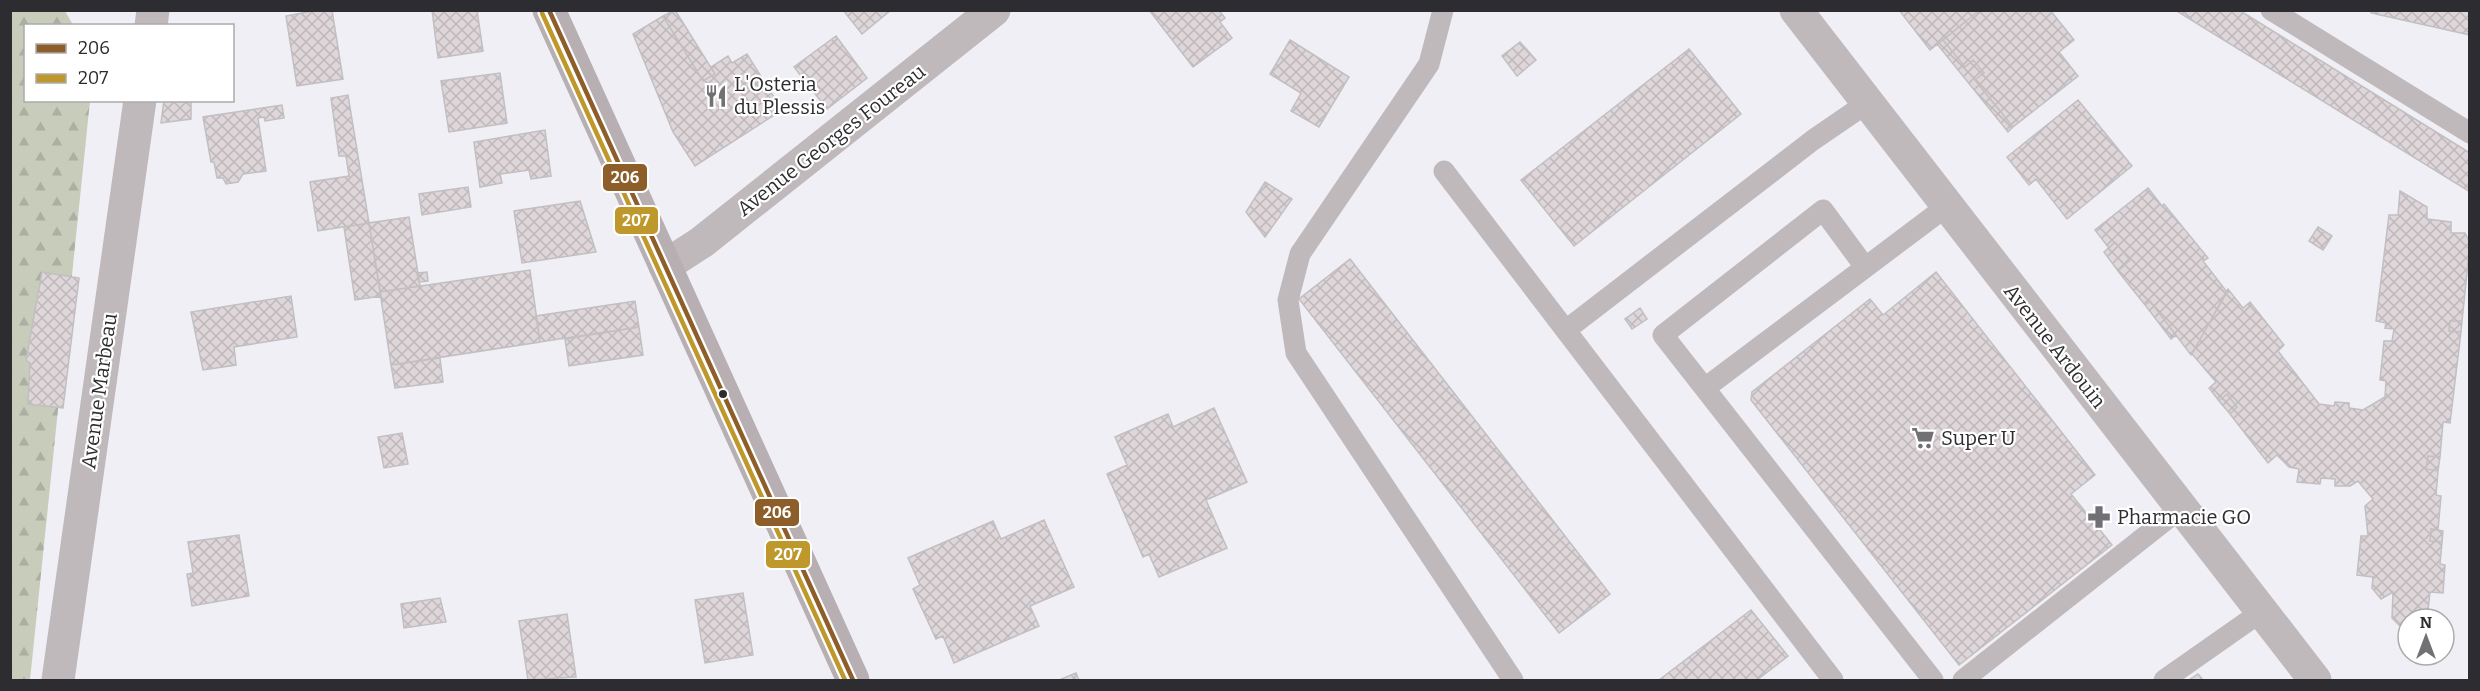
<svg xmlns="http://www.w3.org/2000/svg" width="2480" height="691" font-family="Bitter,serif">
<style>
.forest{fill:url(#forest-firs)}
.building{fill:url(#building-cross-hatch);stroke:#c1bfc1;stroke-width:1.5}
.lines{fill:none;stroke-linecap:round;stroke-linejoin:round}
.service{stroke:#c0b9bb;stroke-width:21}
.minor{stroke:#c0b9bb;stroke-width:33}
.tertiary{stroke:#c0b9bb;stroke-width:33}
.secondary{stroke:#b7afb1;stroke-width:33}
.bus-1-casing{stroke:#fff;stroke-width:9}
.bus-2-casing{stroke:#fff;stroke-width:9}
.bus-1{stroke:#8d5e2a;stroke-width:4.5}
.bus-2{stroke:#bf982b;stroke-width:4.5}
.bus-dot{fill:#2d2c30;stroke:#fff;stroke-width:2}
.labels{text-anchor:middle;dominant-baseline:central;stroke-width:4.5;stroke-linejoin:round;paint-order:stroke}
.poi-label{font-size:20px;fill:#2d2c30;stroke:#fff;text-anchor:start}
.street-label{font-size:20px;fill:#2d2c30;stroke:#fff}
.line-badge{stroke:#fff;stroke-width:2}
.badge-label{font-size:16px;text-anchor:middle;font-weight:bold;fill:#fff}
</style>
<defs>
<pattern id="forest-firs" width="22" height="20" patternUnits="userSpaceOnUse" patternTransform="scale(1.5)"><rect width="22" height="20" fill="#c8ccbb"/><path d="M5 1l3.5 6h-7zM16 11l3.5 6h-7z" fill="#acafa1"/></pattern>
<pattern id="building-cross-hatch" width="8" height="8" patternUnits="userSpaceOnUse" patternTransform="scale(1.5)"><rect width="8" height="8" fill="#ded6d8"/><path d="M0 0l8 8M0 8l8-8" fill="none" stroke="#bfb8ba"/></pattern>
</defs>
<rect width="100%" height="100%" fill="#f0eff6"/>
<path class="forest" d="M10,11H65L73,25L26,26V100L90,101L30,680H10Z"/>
<path class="building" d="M317,10H332L343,79L297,86L286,16Z
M432,10H477L483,51L438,58Z
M675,10L715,74L703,81L663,16Z
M843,10H891L862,34Z
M1149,10H1219L1225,18L1220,22L1232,38L1193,67Z
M1899,10H1980L1930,50Z
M1980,10H2026L2029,14L2034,10H2050L2074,40L2059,52L2078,76L2013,127L1975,80L1984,73L1973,60L1965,67L1943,40Z
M2175,10H2239L2470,153V192Z
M2371,10H2470V35L2371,13Z
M663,16L703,81L715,74L711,67L728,56L732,63L747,54L782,110L695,166L673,132L633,34Z
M836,36L867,78L827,109L794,67Z
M1290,40L1349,77L1319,127L1291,111L1301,93L1270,74Z
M1943,40L1965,67L1973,60L1984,73L1975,80L2013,127L2008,132L1937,44Z
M1520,42L1536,60L1517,76L1502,56Z
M1689,49L1741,114L1574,246L1521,180Z
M500,73L507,123L449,132L441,81Z
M348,95L369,223L318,231L310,182L349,176L346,156H339L331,98Z
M164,100H191V119L161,123Z
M2078,100L2132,166L2067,219L2036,179L2029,185L2007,157Z
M282,105L284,118L265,121L264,117L258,118L266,171L243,174L238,182L226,184L223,178H217L214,162H211L203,117Z
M545,130L551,176L531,179L529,170L500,174L502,183L480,187L474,142Z
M1265,182L1292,199L1265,237L1246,212Z
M468,187L471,207L422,215L419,194Z
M2148,188L2162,206L2164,204L2208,258L2203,261L2227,292L2191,355L2150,301L2145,305L2118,271L2130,260L2115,242L2109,248L2095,230Z
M2400,191L2427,207V219L2451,222V233H2465L2470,243L2462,321H2450L2449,331L2461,332L2450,423L2443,422L2440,457L2428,456L2426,469L2438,471L2436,495L2441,496L2438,530L2431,529L2430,541L2442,542L2440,564L2445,565L2443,593L2430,592L2427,619H2408V630L2403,629L2392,618L2393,592L2381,599L2372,588L2373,577L2357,575L2361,536H2368L2365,506L2373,499L2358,481L2350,486H2335V479L2321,478L2320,484L2297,482L2299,469L2289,467L2277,455L2268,463L2230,414L2237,407L2227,394L2219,401L2209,388L2216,382L2192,354L2228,289L2243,308L2250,302L2284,345L2278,351L2319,404L2334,406L2335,402L2349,403V408L2363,410L2385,397L2386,381L2380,380L2384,341H2392L2394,329L2385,328L2386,323L2376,321L2389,215H2398Z
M580,201L596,252L522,263L514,211Z
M409,217L420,286L380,292L369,223Z
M369,223L381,296L355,300L344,227Z
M2318,227L2332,236L2323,250L2309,241Z
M2115,242L2130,260L2118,271L2104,252Z
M1350,259L1610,594L1559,633L1299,299Z
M530,270L540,342L391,365L380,292Z
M42,272L79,278L63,408L28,404L30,363L26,360Z
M427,272L428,281L419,282L417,273Z
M1936,272L2095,475L2071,494L2112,545L1959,665L1751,400L1752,392L1870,299L1883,315Z
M291,296L297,337L234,347L236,365L203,370L191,312Z
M635,301L639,327L540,342L536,316Z
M2150,301L2176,335L2171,339L2145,305Z
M1640,308L1647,319L1632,329L1625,319Z
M2450,321H2462L2461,332L2449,331Z
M639,327L643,355L569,366L565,339Z
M440,358L443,382L395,388L391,365Z
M2227,394L2237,407L2230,414L2219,401Z
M1214,408L1247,482L1206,500L1227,548L1159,577L1149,554L1143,557L1107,474L1127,465L1115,437L1168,414L1173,427Z
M402,433L408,464L384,468L378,437Z
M2428,456L2440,457L2438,471L2426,469Z
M1044,520L1074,587L1030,606L1039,626L954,663L943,636L936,639L913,589L920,585L908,558L993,521L1001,539Z
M2431,529L2443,531L2442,542L2430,541Z
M239,535L249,596L192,606L187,574L193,573L188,542Z
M743,593L753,655L705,663L695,600Z
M440,598L446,622L404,628L401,604Z
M1751,610L1788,656L1757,680H1659Z
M567,614L576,677L528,680L519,621Z
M1076,673L1079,680H1059Z
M2198,674L2203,680H2189Z"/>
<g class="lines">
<path class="service" d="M1443,10L1429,64L1300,254L1288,300L1296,353L1513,680
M2271,10L2470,133
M1444,171L1833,680
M1865,267L1823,210L1663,335L1933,680
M1566,330L1813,140L1867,103
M1705,388L1947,206
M1963,680L2181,508
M2164,680L2261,612"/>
<path class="minor" d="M151,26L153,10
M665,266L702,242L994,10
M58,680L140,100"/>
<path class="tertiary" d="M1796,10L2315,680"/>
<path class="secondary" d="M549,10L853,680"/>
<g class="bus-1-casing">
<path id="bus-1" d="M549,10L853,680"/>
</g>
<g class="bus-2-casing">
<path id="bus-2" d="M542,13L845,680"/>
</g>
<use href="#bus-1" class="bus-1"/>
<use href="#bus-2" class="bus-2"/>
</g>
<defs>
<g id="restaurant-bare" transform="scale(1.8)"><path d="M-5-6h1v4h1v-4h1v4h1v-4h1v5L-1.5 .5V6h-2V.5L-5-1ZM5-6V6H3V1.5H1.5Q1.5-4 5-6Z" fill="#717075" stroke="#fff" stroke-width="2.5" paint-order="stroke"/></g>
<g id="supermarket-bare" transform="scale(1.8)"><path d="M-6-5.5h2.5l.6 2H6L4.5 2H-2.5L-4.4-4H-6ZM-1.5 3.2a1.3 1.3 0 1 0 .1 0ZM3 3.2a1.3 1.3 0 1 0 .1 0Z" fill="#717075" stroke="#fff" stroke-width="2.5" paint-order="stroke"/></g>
<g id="pharmacy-bare" transform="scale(1.8)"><path d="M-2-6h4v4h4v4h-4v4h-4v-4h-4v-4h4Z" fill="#717075" stroke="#fff" stroke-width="2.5" paint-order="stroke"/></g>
</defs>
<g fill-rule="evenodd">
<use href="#restaurant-bare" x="716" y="96"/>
<use href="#supermarket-bare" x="1923" y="438"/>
<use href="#pharmacy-bare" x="2099" y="517"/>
</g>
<circle class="bus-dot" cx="723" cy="394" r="5"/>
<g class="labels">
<g class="poi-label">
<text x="734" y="84">L'Osteria<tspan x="734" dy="23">du Plessis</tspan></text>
<text x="1941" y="438">Super U</text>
<text x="2117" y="517">Pharmacie GO</text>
</g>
<g class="street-label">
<text transform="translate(831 140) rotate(-38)">Avenue Georges Foureau</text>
<text transform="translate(2055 346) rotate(52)">Avenue Ardouin</text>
<text transform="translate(99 391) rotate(-82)">Avenue Marbeau</text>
</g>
</g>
<g class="line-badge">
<rect x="602" y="163" width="46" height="29" rx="6" fill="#8d5e2a"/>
<rect x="614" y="206" width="45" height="29" rx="6" fill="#bf982b"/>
<rect x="754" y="498" width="46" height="29" rx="6" fill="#8d5e2a"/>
<rect x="765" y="540" width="46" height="29" rx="6" fill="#bf982b"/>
</g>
<g class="badge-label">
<text x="625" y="183">206</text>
<text x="636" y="226">207</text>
<text x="777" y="518">206</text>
<text x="788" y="560">207</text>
</g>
<rect width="2480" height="691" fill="none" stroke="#2d2c30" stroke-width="24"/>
<rect x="24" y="24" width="210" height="78" fill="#ffffff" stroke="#ababac" stroke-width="1.5"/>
<rect x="36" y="44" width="30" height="9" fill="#8d5e2a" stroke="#ababac" stroke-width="1.5"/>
<text x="78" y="54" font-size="18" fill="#2d2c30">206</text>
<rect x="36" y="74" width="30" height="9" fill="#bf982b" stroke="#ababac" stroke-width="1.5"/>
<text x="78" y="84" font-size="18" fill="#2d2c30">207</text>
<g transform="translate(2426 637)"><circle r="28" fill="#ffffff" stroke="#ababac" stroke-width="1.5"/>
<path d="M0-4.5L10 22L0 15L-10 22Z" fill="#717075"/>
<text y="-9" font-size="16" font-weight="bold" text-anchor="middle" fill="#2d2c30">N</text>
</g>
</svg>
